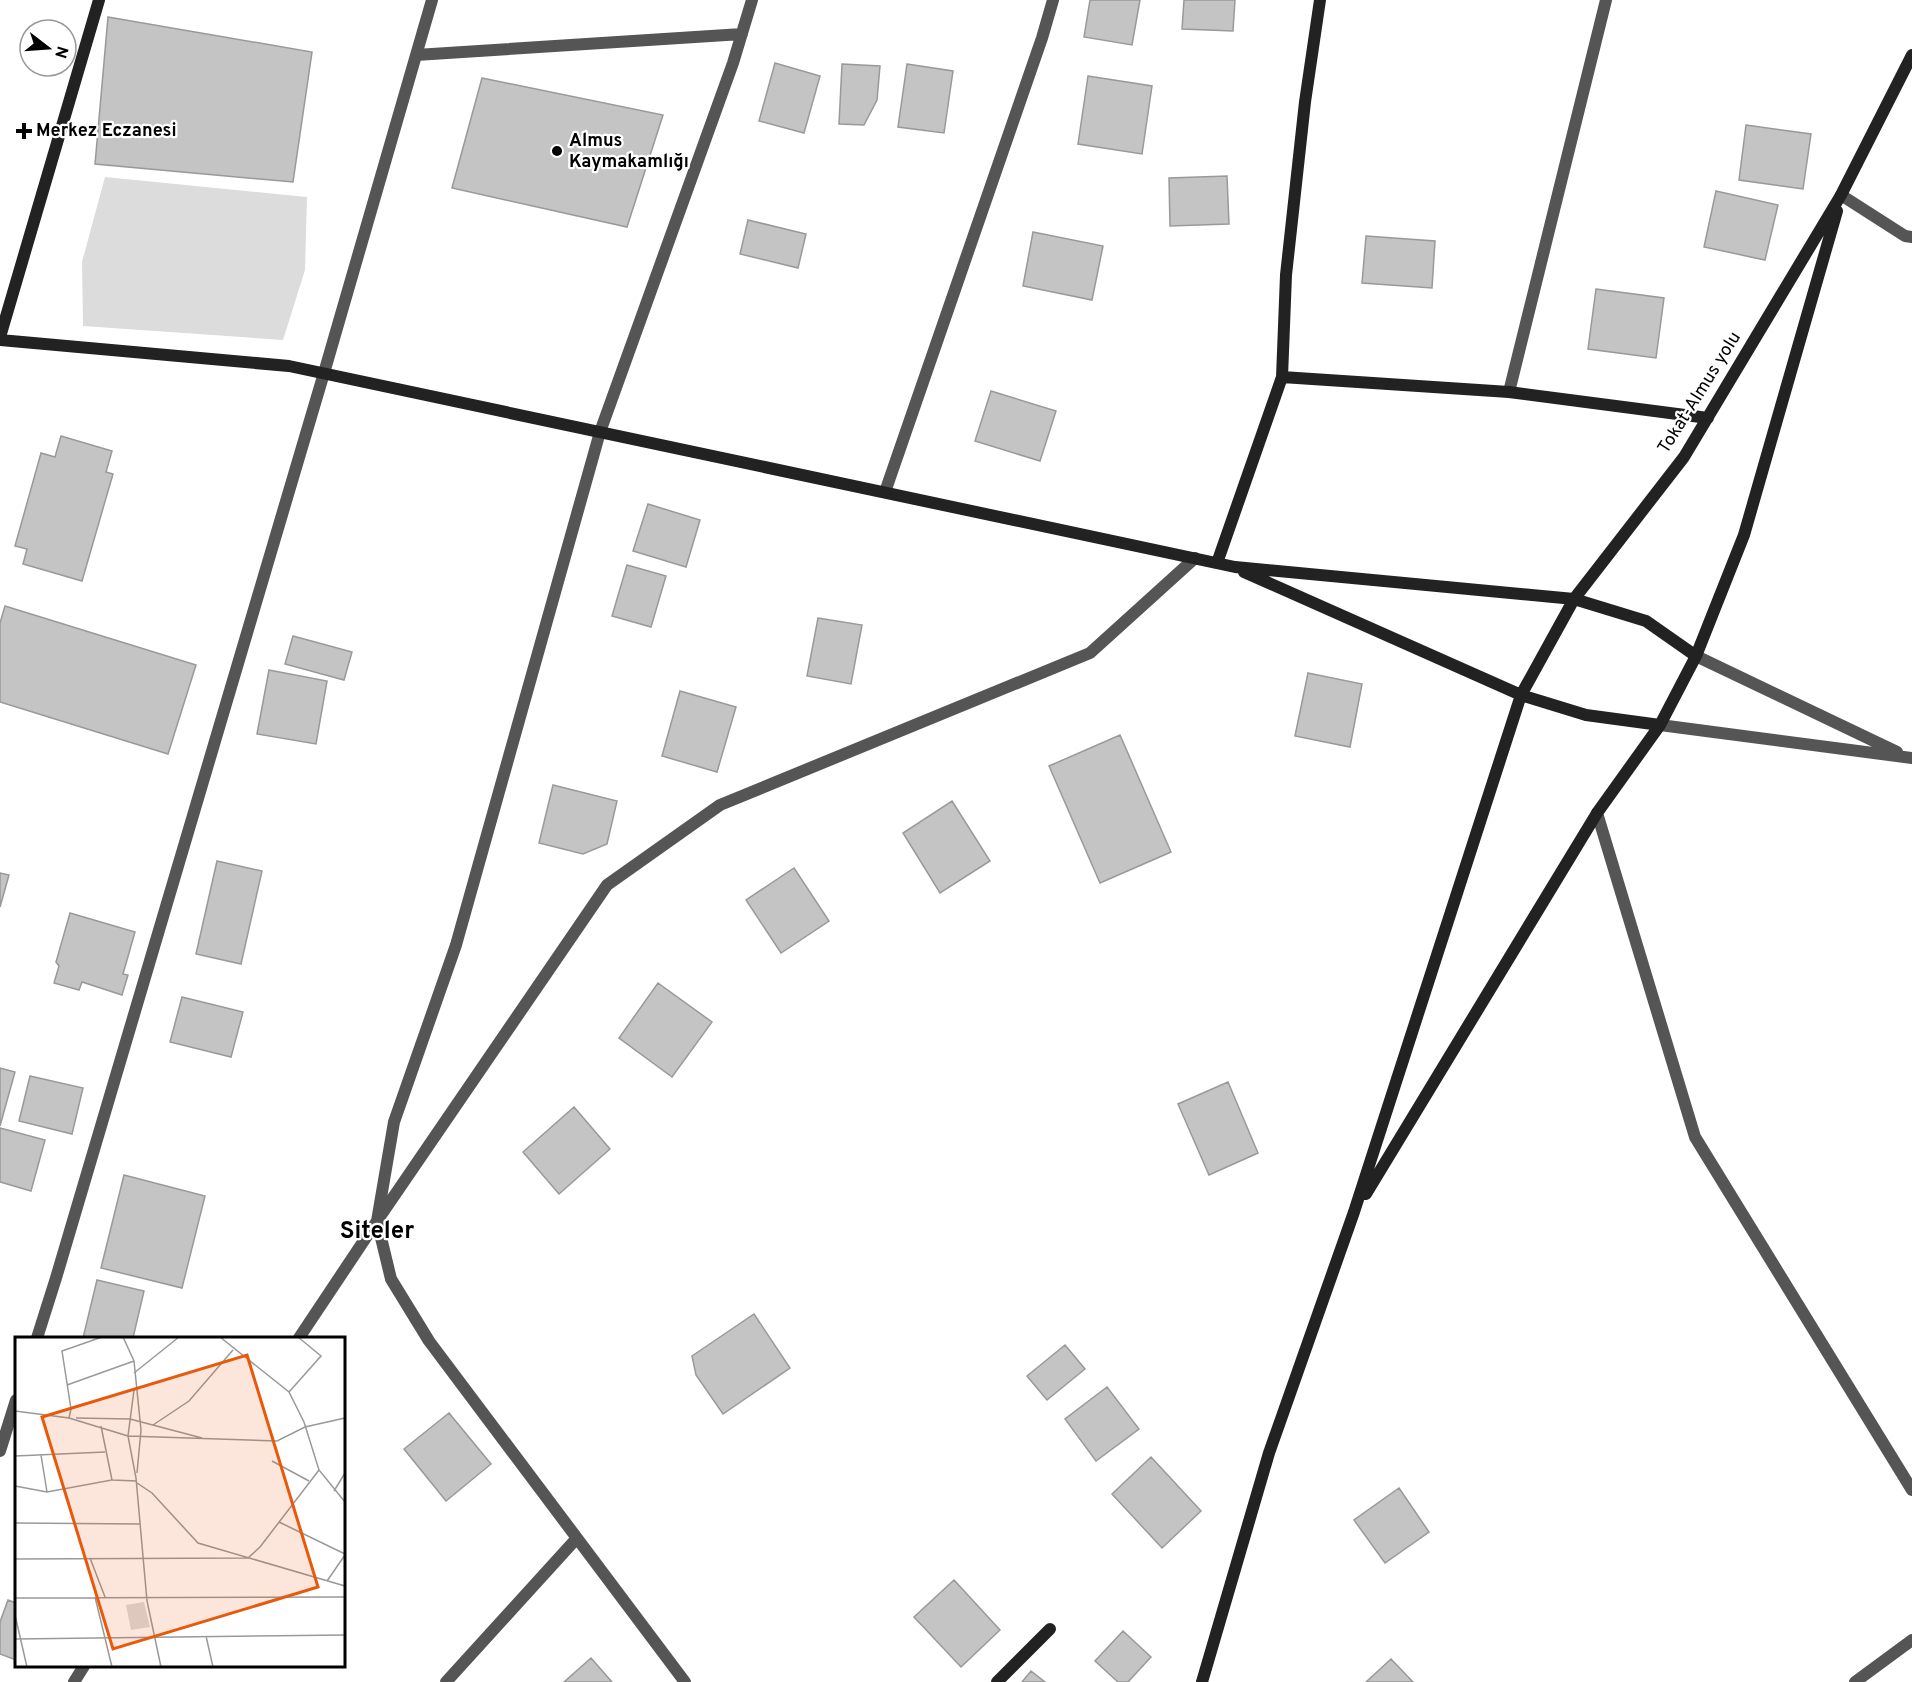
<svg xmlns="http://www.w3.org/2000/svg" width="1912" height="1682" font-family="Overpass,sans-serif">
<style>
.park{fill:#dcdcdc}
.building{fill:#c4c4c4;stroke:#999;stroke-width:1.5}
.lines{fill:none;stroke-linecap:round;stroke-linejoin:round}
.street{stroke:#555;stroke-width:12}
.secondary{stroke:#222;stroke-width:12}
.poi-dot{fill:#000;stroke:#fff;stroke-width:2}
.labels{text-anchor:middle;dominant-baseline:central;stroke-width:4.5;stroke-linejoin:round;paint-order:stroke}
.poi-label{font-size:18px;font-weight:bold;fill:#000;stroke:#fff;text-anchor:start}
.street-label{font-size:18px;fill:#000;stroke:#fff}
.district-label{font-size:24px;font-weight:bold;fill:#000;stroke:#fff}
.inset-road{fill:none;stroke:#999;stroke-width:1.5}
.view{fill:#e8590c;fill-opacity:0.15;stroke:#e8590c;stroke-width:3}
.inset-edge{fill:none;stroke:#000;stroke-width:3}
</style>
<rect width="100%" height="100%" fill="#fff"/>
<path class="park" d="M105,177L307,197L305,270L283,340L83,326L82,262Z"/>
<path class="building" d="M1090,0H1140L1132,45L1084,37Z
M1184,0H1235L1233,31L1182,29Z
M108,17L312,52L293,182L95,164Z
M775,63L820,76L804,133L759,121Z
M842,64L880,66L877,100L864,125L839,124Z
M907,64L953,71L944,133L898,127Z
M1088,76L1152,86L1142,154L1078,144Z
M482,78L663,115L627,227L452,188Z
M1746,125L1811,134L1803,189L1739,180Z
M1227,176L1229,224L1170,226L1169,178Z
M1716,191L1778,205L1765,260L1704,247Z
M748,220L806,234L798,268L740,254Z
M1033,232L1103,246L1092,300L1023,286Z
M1366,236L1435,241L1432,288L1362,283Z
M1596,289L1664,298L1656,358L1588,349Z
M991,391L1056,411L1040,461L975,441Z
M61,436L112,451L106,472L113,474L82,581L23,564L27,549L15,546L41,453L55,457Z
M648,504L700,520L686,567L633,551Z
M627,565L666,576L651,627L612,616Z
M5,606L196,665L168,754L0,702V623Z
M818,618L862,625L851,684L807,676Z
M293,636L352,652L344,680L285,664Z
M269,670L327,681L316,744L257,734Z
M1308,673L1362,684L1350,747L1295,736Z
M680,691L736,707L717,772L662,756Z
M1120,735L1171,852L1100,883L1049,766Z
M553,785L617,801L607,844L583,854L539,843Z
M952,801L990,861L940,893L903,833Z
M217,861L262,871L241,964L196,954Z
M794,868L829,921L781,953L746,900Z
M0,873L9,875L0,907Z
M70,913L135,932L123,974L128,975L122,995L82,982L79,990L54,983L59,966L56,962Z
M658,983L712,1022L672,1077L619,1038Z
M182,997L243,1012L231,1057L170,1042Z
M0,1068L15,1072L0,1126Z
M30,1076L83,1088L72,1134L19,1121Z
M1228,1082L1258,1153L1209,1175L1178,1104Z
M574,1107L610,1149L559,1194L523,1152Z
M0,1128L45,1140L31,1191L0,1182Z
M124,1175L205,1196L182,1288L101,1268Z
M97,1280L144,1291L133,1338H83Z
M754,1314L790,1368L723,1414L696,1375L692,1356Z
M1065,1345L1085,1369L1047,1400L1027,1376Z
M1107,1387L1139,1429L1096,1461L1065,1419Z
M449,1413L491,1464L446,1501L404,1449Z
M1151,1457L1201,1511L1162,1548L1112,1494Z
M1399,1488L1429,1532L1385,1563L1354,1520Z
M954,1580L1000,1630L961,1667L914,1617Z
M8,1600L16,1603V1660L0,1654V1622Z
M1123,1631L1151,1657L1128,1682H1118L1095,1661Z
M591,1658L612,1682H564Z
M1391,1659L1413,1682H1366Z
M1031,1671L1045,1682H1022Z"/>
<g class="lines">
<path class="street" d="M416,55L742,34
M1841,195L1905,236L1912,237
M1509,392L1606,0
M885,492L1042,38L1053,0
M1696,656L1897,752
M1660,725L1912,758
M1597,813L1695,1137L1912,1490
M37,1338L56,1278L324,373L432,0
M299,1338L377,1221L607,885L720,805L1090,653L1195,558
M0,1451L16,1400
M74,1682L84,1666
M446,1682L577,1538
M685,1682L429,1341L391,1279L377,1221L394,1122L456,945L600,432L733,63L752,0
M1855,1682L1912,1640"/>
<path class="secondary" d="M1320,0L1305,102L1286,275L1282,377L1509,392L1708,418
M0,337L99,0
M0,340L289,366L1235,567L1574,599L1646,621L1696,656
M1217,563L1282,377
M1244,572L1521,695L1586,715L1660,725
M1366,1194L1597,813L1660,725L1696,656L1744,535L1837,211
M997,1682L1050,1629
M1202,1682L1269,1453L1354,1212L1521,695L1574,599L1684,457L1841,195L1912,55"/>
</g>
<g class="poi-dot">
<path d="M21 122h6v6h6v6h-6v6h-6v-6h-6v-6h6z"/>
<circle cx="557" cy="151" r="6"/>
</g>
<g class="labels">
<g class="poi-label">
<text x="36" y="131">Merkez Eczanesi</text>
<text x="569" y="141">Almus<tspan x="569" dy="21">Kaymakamlığı</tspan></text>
</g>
<g class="street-label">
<text transform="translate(1700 393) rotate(-58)">Tokat-Almus yolu</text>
</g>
<g class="district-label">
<text x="377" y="1232">Siteler</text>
</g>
</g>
<g transform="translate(15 1337)">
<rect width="330" height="330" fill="#fff"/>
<path d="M129,265L135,290L116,293L111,268Z" fill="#dcdcdc"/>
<path class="inset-road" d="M108,0L119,24L126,93L122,136M205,0L274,55L289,85L304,133L330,165M119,36L164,0M52,48L119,24M119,53L113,99L121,141L132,264L146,330M274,55L306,19L283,0M0,74L54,81L113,99M54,81L56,72L47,14L87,0M61,81L115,82M115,82L187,101M138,88L174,64L218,13M113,99L262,104L290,90L330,81M26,118L32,155M0,119L90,115M257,124L294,144M97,143L122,144M122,146L137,156L183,206L330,249M0,149L32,155L97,143L86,89M319,154L330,136M264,185L330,217M0,186L125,187M75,221L90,260M0,222L233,221L245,210L304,133M312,244L330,218M80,260L97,330M0,261L330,260M0,278L12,330M191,299L198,330M0,302L330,298"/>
<path class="view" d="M232,18L303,250L98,312L27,80Z"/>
<rect width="330" height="330" class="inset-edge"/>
</g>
<g transform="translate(48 48) rotate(107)"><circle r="28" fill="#ffffff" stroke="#999999" stroke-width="1.5"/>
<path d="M0-4.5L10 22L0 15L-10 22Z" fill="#000000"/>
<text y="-9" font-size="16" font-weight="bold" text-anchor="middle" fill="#000000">N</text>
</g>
</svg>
